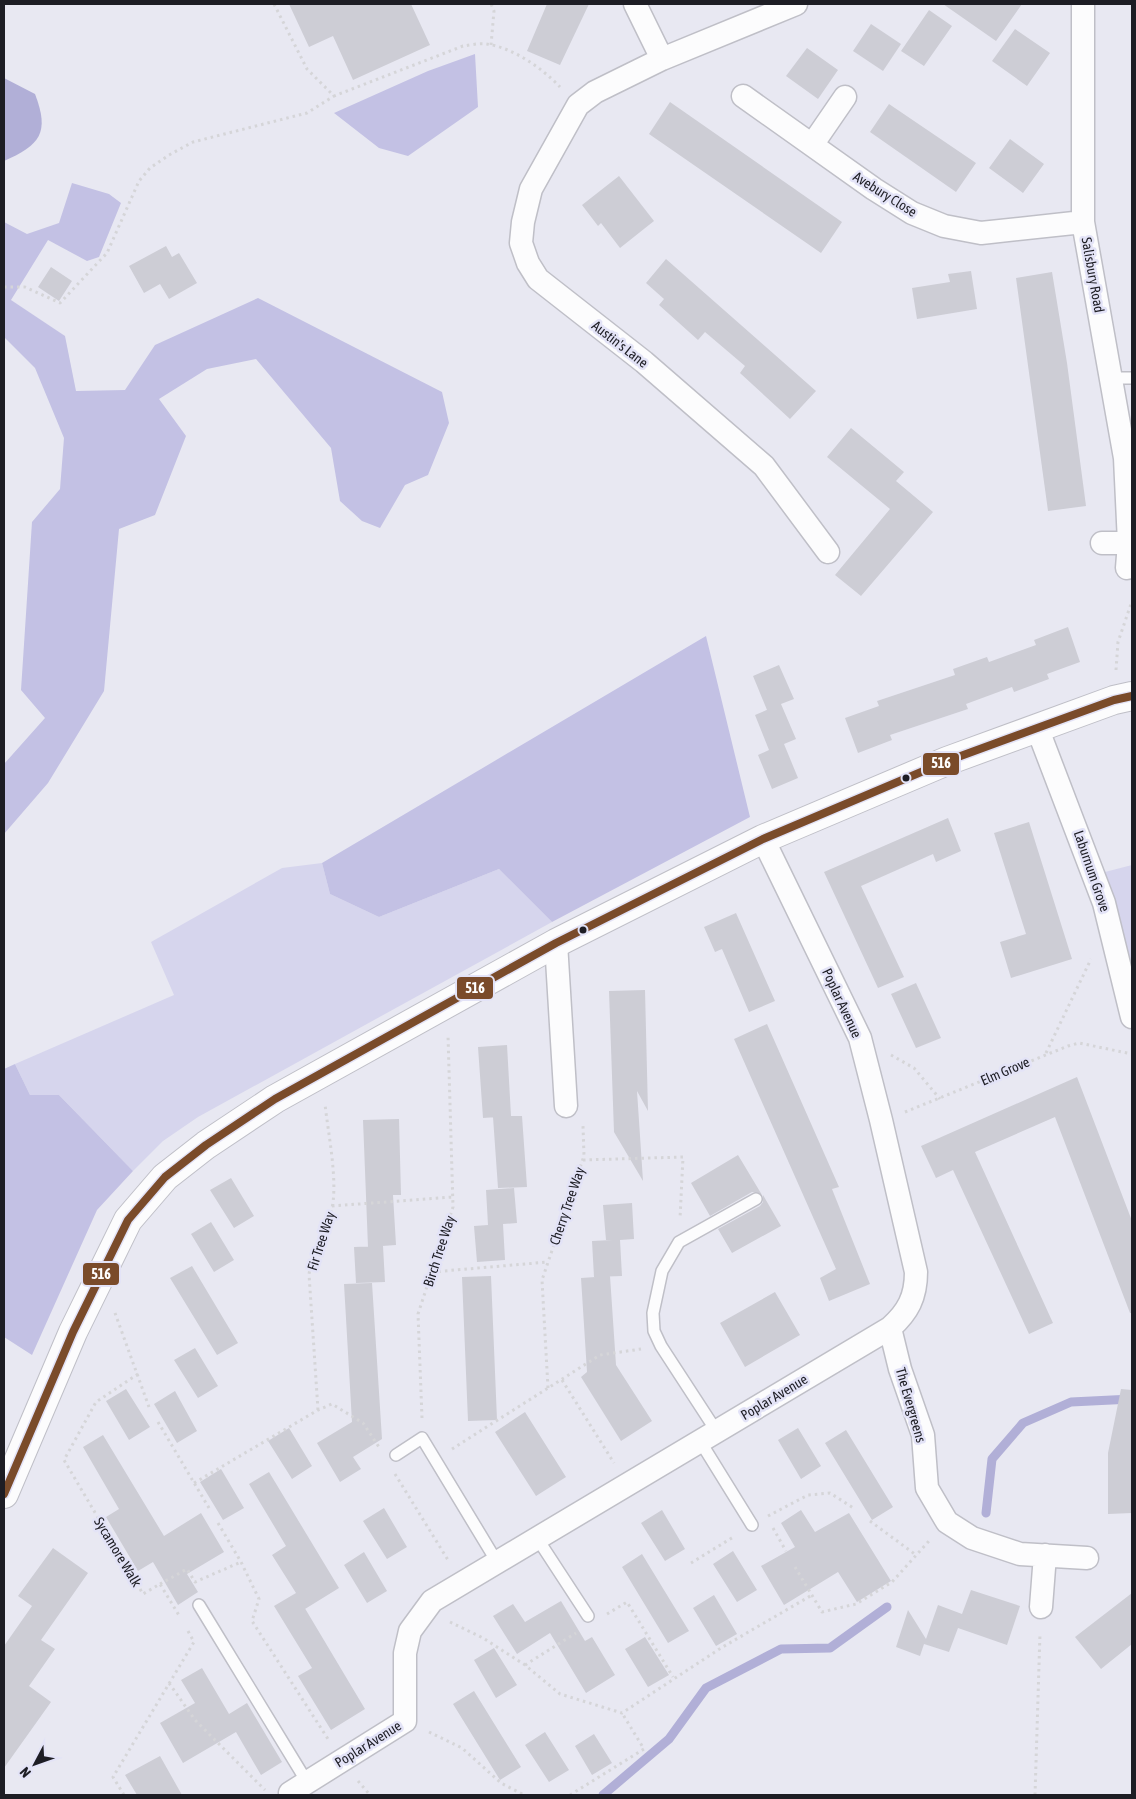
<svg xmlns="http://www.w3.org/2000/svg" width="1136" height="1799" font-family="'Asap Condensed',sans-serif">
<style>
.green{fill:#d6d5ed}
.forest{fill:#c3c1e4}
.water{fill:#b1afd7}
.lines{fill:none;stroke-linecap:round;stroke-linejoin:round}
.stream{stroke:#b1afd7;stroke-width:9}
.building{fill:#cdcdd5}
.service-casing{stroke:#bfbfc7;stroke-width:14}
.minor-casing{stroke:#bfbfc7;stroke-width:25}
.tertiary-casing{stroke:#bfbfc7;stroke-width:30}
.path{stroke:#d5d5d8;stroke-width:3;stroke-dasharray:2.5 4;stroke-linecap:butt}
.service{stroke:#fcfcfd;stroke-width:11}
.minor{stroke:#fcfcfd;stroke-width:22}
.tertiary{stroke:#fcfcfd;stroke-width:28}
.bus-1-casing{stroke:#e3e3f7;stroke-width:11}
.bus-1{stroke:#7a4b2a;stroke-width:8}
.bus-dot{fill:#1d1d24;stroke:#e3e3f7;stroke-width:2}
.labels{text-anchor:middle;dominant-baseline:central;stroke-width:5;stroke-linejoin:round;paint-order:stroke}
.street-label{font-size:14px;fill:#1d1d24;stroke:#e3e3f7}
.line-badge{stroke:#e3e3f7;stroke-width:2}
.badge-label{font-size:14px;text-anchor:middle;font-weight:bold;fill:#fff}
</style>
<rect width="100%" height="100%" fill="#e8e8f2"/>
<path class="green" d="M322,863L330,894L379,917L499,869L552,922L198,1117L163,1141L133,1171L59,1095H30L15,1064L174,995L151,942L282,868Z
M1132,865V976L1105,872Z"/>
<path class="forest" d="M475,54L478,107L408,156L379,148L334,113L428,71Z
M72,183L109,194L121,203L99,257L87,261L48,240L11,300L65,336L76,391L125,390L155,345L258,298L442,392L449,423L428,475L405,485L380,528L362,521L340,501L331,448L256,359L207,369L159,399L186,436L155,515L119,529L104,691L48,783L4,834V764L45,718L21,690L32,522L60,489L64,438L35,368L4,337V222L27,234L59,223Z
M706,636L750,817L552,922L499,869L379,917L330,894L322,863Z
M15,1064L30,1095H59L133,1171L97,1210L32,1355L4,1337V1069Z"/>
<path class="water" d="M4,78L35,94C50,133 40,145 4,161Z"/>
<g class="lines">
<path class="stream" d="M986,1513L992,1459L1023,1423L1071,1402L1132,1399
M603,1795L669,1739L706,1688L781,1649L830,1648L887,1607"/>
</g>
<path class="building" d="M289,4H411L430,45L353,80L333,36L309,47Z
M547,4H589L560,65L527,51Z
M943,4H1022L996,41Z
M929,10L952,26L924,66L901,51Z
M871,24L901,44L883,71L853,51Z
M1015,29L1050,53L1027,86L992,61Z
M807,48L838,70L818,99L786,76Z
M670,102L842,222L821,253L649,134Z
M889,104L976,163L956,192L870,132Z
M1010,139L1044,164L1023,193L989,168Z
M619,176L654,221L620,248L601,223L598,226L582,205Z
M166,246L172,257L179,253L197,283L169,299L160,284L144,293L129,266Z
M666,259L816,391L790,419L740,373L745,366L705,332L698,340L659,305L664,299L646,283Z
M51,267L72,281L59,301L38,287Z
M971,271L977,309L917,319L912,288L950,282L948,274Z
M1052,272L1067,363L1086,506L1048,511L1016,278Z
M851,428L904,472L896,481L933,512L861,596L835,575L890,509L827,457Z
M1068,627L1080,662L1047,674L1049,679L1014,692L1012,687L966,704L968,709L890,735L892,740L858,753L845,718L879,706L877,701L955,675L953,669L987,657L989,662L1036,645L1034,640Z
M779,665L794,699L781,704L796,739L784,744L798,778L772,789L758,755L769,750L755,715L776,706L767,710L753,676Z
M948,818L961,851L936,862L933,854L861,886L904,977L878,988L824,872Z
M1029,822L1072,959L1011,978L1000,942L1026,934L994,833Z
M736,913L775,1001L749,1012L722,949L715,952L704,927Z
M916,983L941,1038L916,1048L891,994Z
M645,990L648,1111L637,1091L643,1181L614,1132L609,991Z
M767,1024L839,1187L832,1189L870,1284L829,1301L820,1278L836,1269L734,1039Z
M507,1045L511,1116H522L527,1187L498,1188L493,1117H497L483,1118L478,1047Z
M1077,1077L1132,1221V1313H1130L1055,1117L975,1152L1053,1323L1029,1334L953,1170L936,1178L921,1146Z
M399,1119L401,1195H393L396,1245L368,1247L363,1120Z
M738,1155L762,1195L757,1192H752L710,1216L691,1183Z
M231,1178L254,1216L234,1228L210,1190Z
M514,1188L517,1223L503,1224L505,1260L477,1262L474,1226L488,1225L486,1190Z
M763,1195L781,1226L732,1253L718,1229L760,1206L763,1202Z
M632,1203L634,1239L620,1240L622,1276L594,1277L592,1241L612,1240H606L603,1205Z
M211,1222L234,1260L214,1272L191,1234Z
M383,1246L385,1282L356,1283L354,1247Z
M192,1266L238,1343L217,1355L170,1278Z
M491,1276L497,1420L468,1421L462,1277Z
M610,1276L616,1365L652,1421L621,1441L581,1377L587,1372L581,1278Z
M372,1283L382,1439L353,1457L361,1469L340,1482L317,1443L352,1422L344,1284Z
M775,1292L800,1335L745,1367L720,1323Z
M195,1348L218,1386L198,1398L174,1360Z
M126,1389L150,1427L129,1440L106,1401Z
M1121,1389L1132,1390V1513L1108,1514V1453Z
M175,1391L197,1431L177,1443L154,1404Z
M525,1412L566,1477L536,1496L495,1432Z
M289,1428L312,1466L292,1479L268,1441Z
M798,1428L821,1466L801,1479L778,1440Z
M846,1430L893,1507L872,1520L825,1443Z
M103,1435L164,1536L201,1513L224,1552L187,1574L198,1592L178,1605L153,1562L138,1571L106,1517L119,1509L83,1447Z
M221,1469L244,1508L223,1520L200,1482Z
M269,1472L339,1588L305,1609L297,1595L365,1709L331,1730L298,1676L312,1668L274,1606L296,1593L272,1555L286,1546L249,1484Z
M384,1508L407,1547L387,1559L363,1521Z
M662,1510L685,1549L665,1561L641,1523Z
M801,1510L815,1532L849,1513L891,1581L857,1602L838,1572L784,1605L761,1566L795,1547L781,1523Z
M53,1548L88,1573L41,1640L55,1649L29,1686L51,1702L4,1768V1646L32,1606L18,1596Z
M733,1551L757,1590L737,1602L713,1564Z
M364,1552L387,1591L367,1603L344,1565Z
M642,1554L689,1631L668,1643L622,1567Z
M971,1590L1020,1606L1007,1645L958,1628L949,1652L924,1644L920,1656L896,1647L908,1610L926,1639L938,1605L962,1614Z
M1132,1593V1644L1101,1669L1075,1637Z
M714,1595L737,1634L716,1646L693,1608Z
M561,1601L585,1641L592,1637L615,1675L586,1693L550,1633L517,1654L493,1616L513,1604L525,1622Z
M645,1637L669,1675L648,1687L625,1649Z
M494,1648L517,1685L496,1698L474,1660Z
M202,1668L229,1714L247,1703L282,1762L261,1775L236,1732L183,1763L160,1723L195,1703L181,1680Z
M474,1691L521,1767L500,1780L453,1704Z
M545,1732L569,1770L549,1782L525,1745Z
M594,1734L612,1763L592,1775L575,1746Z
M160,1756L182,1795H137L125,1775Z"/>
<g class="lines">
<g class="service-casing">
<path id="service" d="M1111,378H1132
M717,1432L661,1346L654,1331L653,1313L662,1271L679,1242L756,1199
M700,1441L752,1525
M396,1455L422,1438L497,1562
M537,1538L588,1616
M199,1605L307,1782"/>
</g>
<g class="minor-casing">
<path id="minor" d="M635,4L662,59
M796,4L662,59L595,92L578,105L531,189L523,222L521,243L528,263L538,279L644,362L764,466L828,552
M1083,4V222L1125,458L1129,543L1127,568
M743,96L874,189L912,213L944,226L981,233L1083,222
M812,145L845,97
M1102,543H1129
M1038,730L1104,903L1132,1017
M556,943L566,1106
M890,1328L900,1369L923,1435L927,1488L947,1522L972,1538L1020,1554L1087,1558
M1041,1607L1045,1555
M290,1793L405,1721V1653L410,1631L432,1601L890,1328C908,1312 916,1297 916,1272L881,1120L860,1038L763,839"/>
</g>
<g class="tertiary-casing">
<path id="tertiary" d="M4,1494L73,1332L128,1220L165,1177L206,1145L275,1099L556,943L763,839L947,761L1114,700L1132,696"/>
</g>
<path class="path" d="M274,4L307,69L334,96L463,46C470,45 479,43 486,44C512,47 542,68 560,87
M491,45L494,11L491,4
M4,287H25L60,303L107,253L139,181L150,168L169,155L193,142L307,113L334,96
M1116,670L1118,642L1132,601
M1046,1053L1091,959
M891,1055L914,1068L940,1099
M905,1112L1068,1046L1079,1043L1132,1054
M583,1160L683,1157L680,1219
M332,1206L453,1197
M432,1272L548,1262
M115,1313L149,1407
M138,1374L96,1402L64,1460L143,1594L160,1584L180,1617
M562,1380L614,1463
M548,1388L542,1280L584,1156L583,1126
M318,1410L309,1274C313,1252 325,1233 331,1212C339,1185 328,1133 325,1104
M422,1418L418,1314L453,1207L448,1035
M158,1422L209,1508
M452,1449L600,1355L641,1349
M395,1474L448,1560
M194,1483L318,1410L332,1404L363,1423L379,1447
M768,1516L808,1495L830,1493L855,1509
M870,1521L916,1555
M218,1523L241,1562L259,1599L252,1621L328,1739
M773,1528L786,1551
M691,1563L735,1536
M795,1567L822,1612L856,1604L892,1582L929,1541
M160,1584L187,1569L195,1582L241,1562
M607,1614L627,1602L673,1677
M450,1622L483,1638L525,1665L560,1694L622,1713L721,1648L812,1595
M525,1665L576,1633
M169,1683L195,1720L265,1790
M429,1732L462,1748L501,1783L524,1795
M358,1781L370,1795
M124,1795L113,1777L194,1642L188,1631
M570,1795L644,1749L622,1713
M1035,1795L1040,1633"/>
<use href="#service" class="service"/>
<use href="#minor" class="minor"/>
<use href="#tertiary" class="tertiary"/>
<g class="bus-1-casing">
<path id="bus-1" d="M4,1494L73,1332L128,1220L165,1177L206,1145L275,1099L556,943L763,839L947,761L1114,700L1132,696"/>
</g>
<use href="#bus-1" class="bus-1"/>
</g>
<g class="bus-dot">
<circle cx="906" cy="778" r="4.5"/>
<circle cx="583" cy="930" r="4.5"/>
</g>
<g class="labels">
<g class="street-label">
<text transform="translate(885 194) rotate(32)">Avebury Close</text>
<text transform="translate(1093 275) rotate(80)">Salisbury Road</text>
<text transform="translate(620 344) rotate(38)">Austin's Lane</text>
<text transform="translate(1092 871) rotate(71)">Laburnum Grove</text>
<text transform="translate(842 1003) rotate(65)">Poplar Avenue</text>
<text transform="translate(1005 1071) rotate(-23)">Elm Grove</text>
<text transform="translate(567 1206) rotate(-71)">Cherry Tree Way</text>
<text transform="translate(321 1241) rotate(-72)">Fir Tree Way</text>
<text transform="translate(439 1251) rotate(-72)">Birch Tree Way</text>
<text transform="translate(774 1397) rotate(-31)">Poplar Avenue</text>
<text transform="translate(911 1405) rotate(74)">The Evergreens</text>
<text transform="translate(118 1552) rotate(59)">Sycamore Walk</text>
<text transform="translate(368 1744) rotate(-32)">Poplar Avenue</text>
</g>
</g>
<g class="line-badge">
<rect x="922" y="752" width="38" height="24" rx="5" fill="#7a4b2a"/>
<rect x="456" y="976" width="38" height="24" rx="5" fill="#7a4b2a"/>
<rect x="82" y="1262" width="38" height="24" rx="5" fill="#7a4b2a"/>
</g>
<g class="badge-label">
<text x="941" y="768">516</text>
<text x="475" y="993">516</text>
<text x="101" y="1279">516</text>
</g>
<rect width="1136" height="1799" fill="none" stroke="#1d1d24" stroke-width="10"/>
<g transform="translate(35 1764) rotate(229)" stroke="#e3e3f7" stroke-width="4" paint-order="stroke">
<path d="M0-4L9 19L0 12L-9 19Z" fill="#1d1d24"/>
<text y="-8" font-size="14" font-weight="bold" text-anchor="middle" fill="#1d1d24">N</text>
</g>
</svg>
